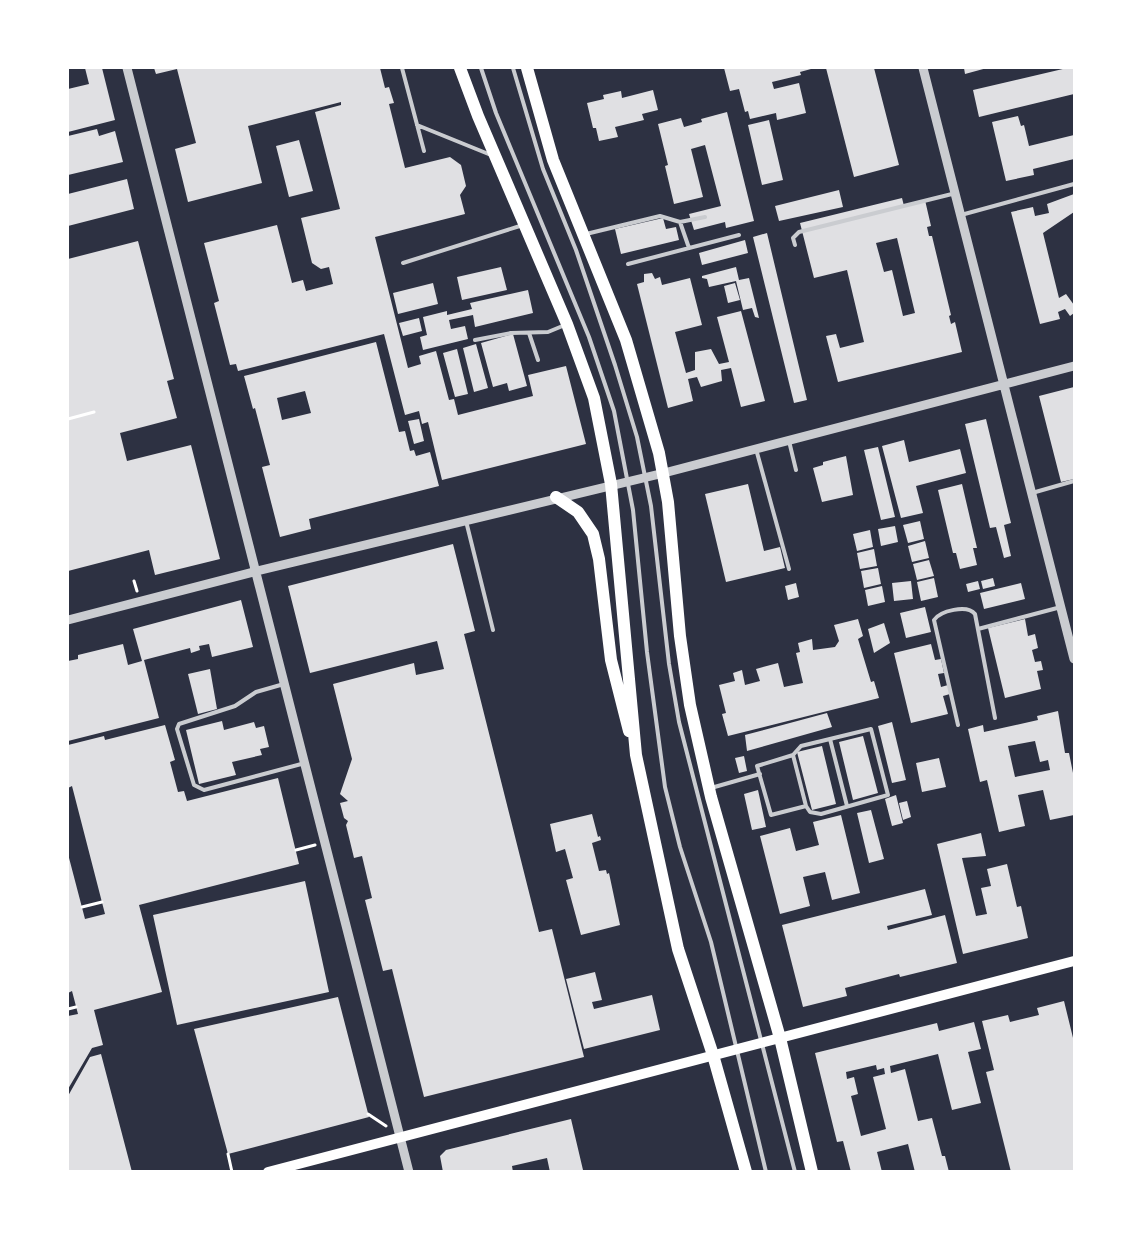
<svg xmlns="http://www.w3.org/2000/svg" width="1142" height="1239" font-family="Signika,sans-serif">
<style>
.building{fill:#e0e0e3;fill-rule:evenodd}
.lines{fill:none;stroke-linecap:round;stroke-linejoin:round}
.path{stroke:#fff;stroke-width:3}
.service{stroke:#caccd0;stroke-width:4}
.tertiary{stroke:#caccd0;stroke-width:9}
.secondary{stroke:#fff;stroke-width:10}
.primary{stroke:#fff;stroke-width:12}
</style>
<rect width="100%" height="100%" fill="#2d3142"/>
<path class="building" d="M85,68H102L115,120L68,132V89L89,84Z
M154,68H380L385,88L389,87L394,103L389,104L405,168L450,157L461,165L466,186L460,195L465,214L375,237L408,368L421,364L419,356L436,351L449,400L454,399L458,415L533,396L528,375L566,366L586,444L442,480L428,422L422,424L419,411L405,415L384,334L238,371L236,364L230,365L214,303L219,301L204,243L277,225L292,283L303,280L306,291L333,284L329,267L321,269L312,263L301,218L340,209L315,112L341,105V102L248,126L262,183L188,202L175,149L196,143L177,69L156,74Z
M724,68H811V69L800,72L801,75L772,82L774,89L799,83L806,113L777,120L776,113L750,119L748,111L745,112L739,89L730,91Z
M826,68H874L899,165L854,177Z
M964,68H987L965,74Z
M1067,68H1074V94L979,117L973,90Z
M653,90L658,110L642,114L644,120L615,127L618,137L599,141L596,128H593L587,103L604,99L603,95L621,91L622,98Z
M727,112L754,221L726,228L725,222L694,230L689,214L721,206L705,145L691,149L703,197L674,204L665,166L668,165L658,124L681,118L684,127L702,122L701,119Z
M1018,116L1021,126L1024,125L1029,146L1074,135V159L1033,169L1034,175L1006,181L992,122Z
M769,120L783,180L762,185L748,125Z
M97,129L99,136L115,131L123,162L68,175V136Z
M299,140L313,191L289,197L276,146Z
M127,179L134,209L68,226V194Z
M839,190L843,207L779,221L775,206Z
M1074,194V212L1043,233L1059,298L1066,294L1074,305V313L1070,316L1065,309L1058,312L1060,319L1040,324L1011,212L1033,207L1035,216L1049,213L1047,204Z
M902,198L904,206L925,200L931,226L927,227L929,236H932L951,315L949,316L951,324L955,322L962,352L838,382L826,336L836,334L840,348L864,342L847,270L814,278L800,223ZM897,238L915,313L903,316L892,270L884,272L876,243Z
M663,218L666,229L676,227L679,240L621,254L615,229Z
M767,233L807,400L794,403L753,237Z
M745,240L748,253L702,265L699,253Z
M138,241L174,379L167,381L177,418L120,433L127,461L191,445L220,559L155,575L149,550L68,571V259Z
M501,267L507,290L462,300L457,277Z
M736,267L739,280L749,278L759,318L755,317L752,308L743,310L736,281L709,287L707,279L702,278V276Z
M652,273L655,279L660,277L662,285L690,278L702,325L675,332L686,373L695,370V352L711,349L719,364L729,362L717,317L741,311L765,401L741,407L731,368L721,370L722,381L701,387L697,377L688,379L693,401L668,408L637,284L644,282V274Z
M433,283L438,304L398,314L393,293Z
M735,283L740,300L728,303L724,286Z
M528,290L533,313L475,327L473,315L449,320L451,329L465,326L468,339L423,350L420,337L427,335L423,317L447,311V315L472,309L470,303Z
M419,318L422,331L403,336L399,323Z
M513,334L527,386L509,391L507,383L493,387L481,343Z
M376,342L399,432L405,431L410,451L414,450L416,456L430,452L439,486L309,519L311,529L280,537L262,467L270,465L255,408L253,409L244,376ZM305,391L311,413L282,420L277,398Z
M476,344L488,388L474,392L463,348Z
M457,349L468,394L455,397L443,353Z
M1074,387V479L1061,482L1039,396Z
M419,419L424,441L414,444L408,421Z
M986,419L1011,523L1004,525L1011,556L1004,558L996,527L990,528L965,424Z
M904,440L909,462L960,449L966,473L916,486L923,513L901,518L882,446Z
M878,447L895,517L881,520L864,450Z
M846,456L853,495L822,502L813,468L823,465V462Z
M748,484L764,551L780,547L785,568L726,582L705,494Z
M962,484L977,548H973L977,565L960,569L956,553H953L938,490Z
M920,521L924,539L908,543L903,525Z
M895,526L898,542L881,546L878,529Z
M870,530L873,547L857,551L853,534Z
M925,541L929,558L912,562L908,546Z
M453,544L475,631L464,634L539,932L552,929L584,1057L424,1097L392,969L383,971L365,900L372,898L362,856L354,858L346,825L348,821L344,818L340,803L348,801L340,794L352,759L333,684L414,663L416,675L444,669L437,641L310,673L288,586Z
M874,549L877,566L860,569L857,553Z
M929,560L934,576L917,580L913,564Z
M878,568L881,584L864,588L861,571Z
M934,578L938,597L921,601L917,582Z
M993,578L995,586L983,589L981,581Z
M911,581L913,599L894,601L892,583Z
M978,581L980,589L968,592L966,584Z
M796,583L799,597L788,600L785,586Z
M1021,583L1025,599L984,609L980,593Z
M882,586L885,602L868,606L865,590Z
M241,600L253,647L212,657L209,644L199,646L200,650L191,653L190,648L144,660L159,718L68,741V661L78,659V655L123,644L128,665L142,661L133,629Z
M925,607L931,632L906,638L900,613Z
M858,619L863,636L858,639L871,682L874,681L879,698L728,736L722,714L726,713L719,685L735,681L733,673L742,670L745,685L760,681L756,669L778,663L784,687L803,683L796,653L800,652L798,643L812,639L813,650L835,647L839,641L834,625Z
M1025,619L1028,636L1035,634L1038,648L1032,650L1035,662L1041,661L1043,670L1037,671L1041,689L1005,698L988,628Z
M884,623L890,643L874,653L868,629Z
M931,644L935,660L941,659L944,673L938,674L941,687L948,685L950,694L943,696L948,714L911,723L894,653Z
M210,669L217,709L198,714L188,674Z
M1058,711L1065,753H1069L1074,778V815L1050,820L1043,790L1018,795L1025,826L999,832L987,780L980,782L968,729L983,725L984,732L1038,720L1037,716ZM1035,741L1040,762L1048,760L1050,770L1015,777L1008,746Z
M827,713L832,727L747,751L745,735Z
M222,721L224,730L254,722L256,728L264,726L269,747L260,749L262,755L232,762L236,775L199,784L186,730Z
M892,722L906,780L892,783L878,726Z
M165,725L175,760L170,762L178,792L184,791L187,801L278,778L299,864L139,905L162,992L94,1010L103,1045L92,1048L68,1089V1016L78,1014L72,991L68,993V854L85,919L105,914L72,786L68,788V745L104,736L105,740Z
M863,736L878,793L853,800L839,742Z
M822,746L836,804L812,810L797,752Z
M744,756L747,771L739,773L735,758Z
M939,758L946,787L922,792L916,763Z
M758,790L766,827L752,830L744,794Z
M896,795L903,823L892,826L885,799Z
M907,801L911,817L903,820L899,803Z
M871,810L884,859L869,863L857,813Z
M592,814L598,837L600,836L601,840L592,843L599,871L606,870L607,874L609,873L620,925L581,935L566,880L573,878L565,849L556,852L550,824Z
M841,815L860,893L832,900L825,872L803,877L810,906L780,914L760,836L790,828L796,851L819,845L813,822Z
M981,833L986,856L962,858L976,916L987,914L981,888L991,886L987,869L1007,864L1017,907L1021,906L1028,938L963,954L937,844Z
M305,881L329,992L177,1025L153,915Z
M925,889L932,915L887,926L888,930L945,915L957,963L900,977L899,974L845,988L847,996L803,1007L782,925Z
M595,972L602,1000L592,1002L594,1009L652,995L660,1030L584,1049L566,979Z
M338,997L369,1117L228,1154L194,1029Z
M1064,1001L1074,1042V1172H1011L986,1072L994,1070L982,1021L1008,1015L1010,1022L1039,1015L1037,1008Z
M974,1022L981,1049L968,1052L981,1103L952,1110L938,1054L890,1066L891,1073L905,1069L918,1121L932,1118L942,1156H945L949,1172H915L908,1144L877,1152L882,1172H851L843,1141L837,1142L815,1053L937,1023L939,1031ZM876,1065L877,1070L884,1068L885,1074L873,1077L886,1129L861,1136L851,1096L858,1094L854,1077L847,1079L846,1072Z
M101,1054L132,1172H68V1096L90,1057Z
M571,1119L583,1170L550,1172L547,1158L512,1166L513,1172H443L440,1156L446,1150Z"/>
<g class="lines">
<path class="path" d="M68,419L94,412
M134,581L137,591
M296,850L315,845
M82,907L102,902
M68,1009L76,1007
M368,1114L386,1126
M228,1154L232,1172"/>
<path class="service" d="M402,68L424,151
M481,68L496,113L589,337L614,411L633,510L647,652L665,787L680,847L711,942L766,1172
M513,68L543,169L576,250L615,365L637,437L651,506L669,664L679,722L795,1172
M417,125L491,155
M961,215L1074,184
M680,222L689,248
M586,234L660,216L680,222L705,217
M795,245L793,238L799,232L956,193
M403,263L523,225
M628,264L739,235
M529,333L538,360
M475,340L511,333L548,332L565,325
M789,441L796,470
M756,449L789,569
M1032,493L1074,481
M466,521L493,630
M978,629L1061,607
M284,684L256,692L235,706L179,724L177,729L194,785L204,790L305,763
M958,725L934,620C940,611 967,604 975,614L995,718
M830,739L847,806
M793,755L806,806L771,815L757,766L793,755L801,746L871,729L888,795L821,814L810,812L806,806
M711,788L760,774"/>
<path class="tertiary" d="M127,68L409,1172
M923,68L1074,659
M68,620L257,571L664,473L1074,366"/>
<path class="secondary" d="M268,1172L1074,961"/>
<path class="primary" d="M460,68L478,116L567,324L594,398L611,484L636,755L678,949L713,1055L746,1172
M527,68L553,160L626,340L659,453L668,502L680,636L690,705L711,797L780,1038L812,1172
M556,497L578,512L593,534L599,559L611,660L629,731"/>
</g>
<rect width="1142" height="1239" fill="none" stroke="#ffffff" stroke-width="138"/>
</svg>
